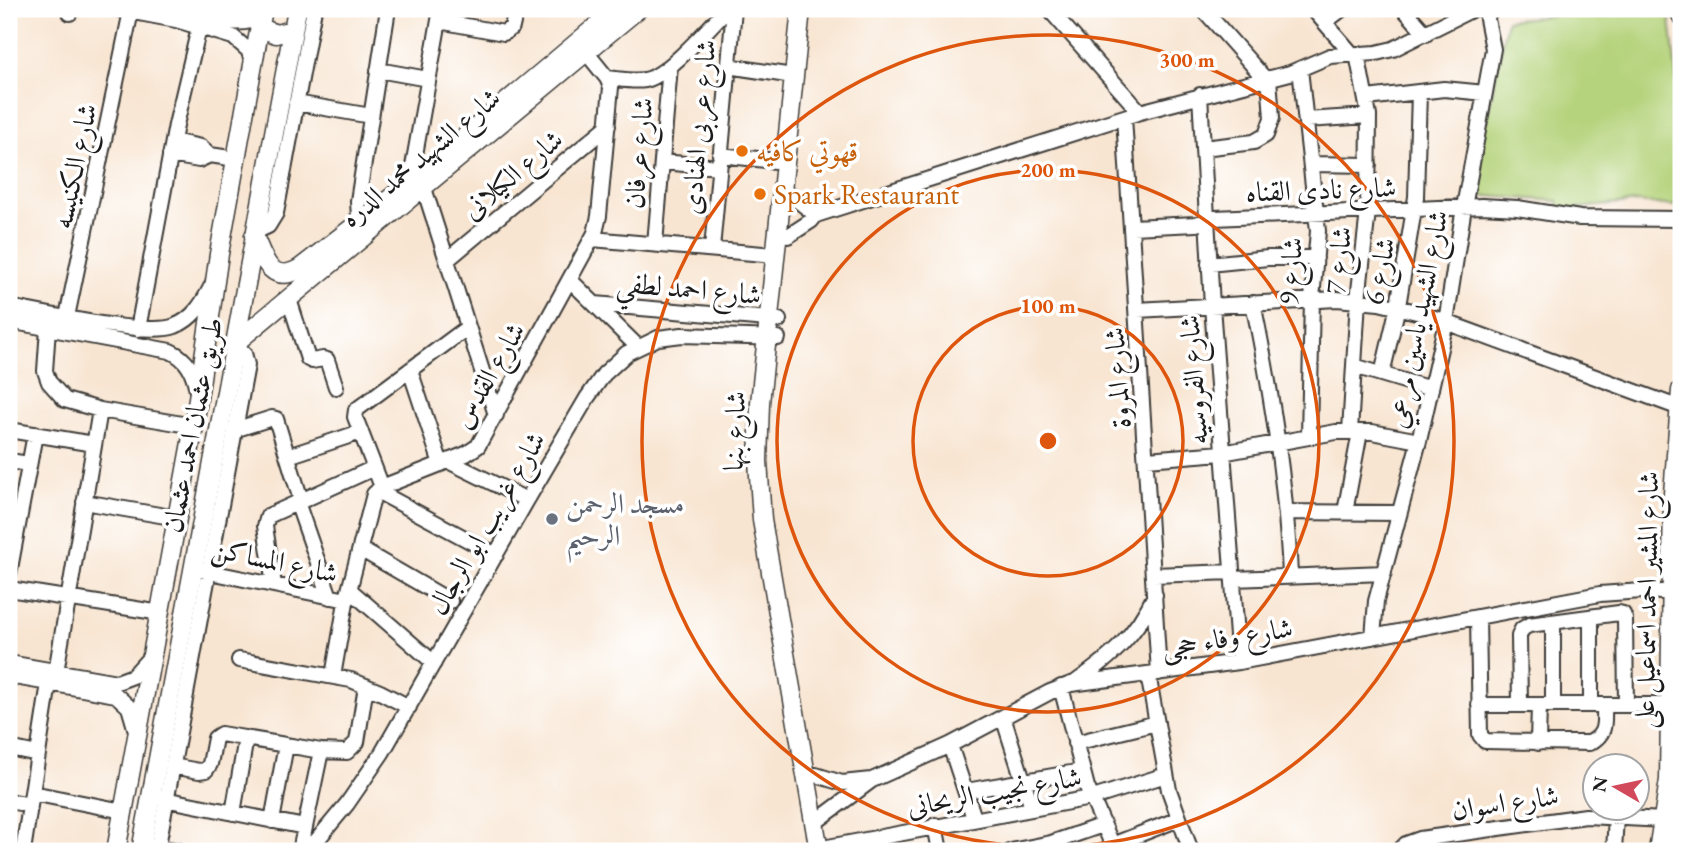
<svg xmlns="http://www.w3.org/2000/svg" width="1690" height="860" font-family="'EB Garamond',Amiri,serif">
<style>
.green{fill:#b5d37b;stroke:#68784c;stroke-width:2}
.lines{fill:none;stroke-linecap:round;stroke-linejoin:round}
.minor-casing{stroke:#3d3a37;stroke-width:18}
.major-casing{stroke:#3d3a37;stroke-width:21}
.minor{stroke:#fff;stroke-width:14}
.major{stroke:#fff;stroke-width:18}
.ring{fill:none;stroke:#de560d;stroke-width:3.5}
.food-dot{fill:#e8710a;stroke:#fff;stroke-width:2.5}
.worship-dot{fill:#6b7280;stroke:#fff;stroke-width:2.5}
.labels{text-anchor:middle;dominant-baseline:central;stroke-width:7;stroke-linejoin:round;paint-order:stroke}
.street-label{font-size:28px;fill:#1c1c1c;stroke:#fff}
.food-label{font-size:28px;fill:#c56008;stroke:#fff;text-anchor:start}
.worship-label{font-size:28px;fill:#5b616d;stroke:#fff;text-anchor:start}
.centre{fill:#de560d;stroke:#fff;stroke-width:3.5}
.ring-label{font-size:21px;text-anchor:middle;font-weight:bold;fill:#de560d;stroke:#fff;stroke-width:7;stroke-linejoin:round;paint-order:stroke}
</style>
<rect width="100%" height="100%" fill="#fff"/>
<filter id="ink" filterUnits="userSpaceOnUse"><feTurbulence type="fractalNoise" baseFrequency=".0143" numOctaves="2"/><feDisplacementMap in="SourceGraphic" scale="14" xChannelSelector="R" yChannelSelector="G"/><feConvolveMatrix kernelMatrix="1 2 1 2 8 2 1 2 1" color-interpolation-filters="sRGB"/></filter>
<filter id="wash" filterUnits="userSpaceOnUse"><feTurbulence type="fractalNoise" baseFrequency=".00686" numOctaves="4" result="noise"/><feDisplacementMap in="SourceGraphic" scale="28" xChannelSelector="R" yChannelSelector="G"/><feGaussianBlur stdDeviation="1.57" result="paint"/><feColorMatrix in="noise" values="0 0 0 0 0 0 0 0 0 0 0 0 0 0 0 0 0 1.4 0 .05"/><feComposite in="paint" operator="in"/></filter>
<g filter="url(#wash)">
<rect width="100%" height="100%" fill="#f8e5d1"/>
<path class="green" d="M1621,9H1669L1681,121V198L1673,206L1639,202L1559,210L1558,201L1471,195L1507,20Z"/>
</g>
<g filter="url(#ink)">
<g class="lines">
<g class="minor-casing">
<path id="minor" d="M118,9L176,20L233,37L248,50L253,62
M185,9C208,16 240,32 262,15
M1049,9L1140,112
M1203,9L1265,79
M1313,9L1352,54
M1404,9L1426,34
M70,13V9
M439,21L504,33L512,27L516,9
M1325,22L1342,9
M728,66L793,76
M1300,69L1318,231L1312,299L1309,436
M378,70L428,79
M607,78C619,79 633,82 645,80C668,76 710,26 727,9
M1200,95L1212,306L1239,662
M1367,98L1444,89L1485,93
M296,103L371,116
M1124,117L1159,673
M1306,120L1369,116
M173,141L201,147L210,155L236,159
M1203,148L1254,142L1266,135L1272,118L1269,78
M170,155L199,160L210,155
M720,155L785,162
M662,162L719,167
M1311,164L1369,165
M410,183L441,9
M424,188L496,415
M792,196L816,215
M1132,227L1196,224L1215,218L1482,206L1517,208L1580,218L1681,219
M366,230L359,218L358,201L388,9
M255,232L268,226L276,213L314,9
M788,236L811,221L816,215L1140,112L1290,73L1330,56L1376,53L1393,49L1473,9
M592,239L775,255
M655,244L670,66
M712,249L734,9
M447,260L608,126
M1209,264L1268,258H1316
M570,280L637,346
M289,299L308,359L312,361L323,359L327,360L336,387
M1253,303C1272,394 1286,483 1290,575
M595,304L779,320
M9,307C42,313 149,337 175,326C193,319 203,303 211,287
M1137,310L1337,299L1379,303L1421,313L1680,408
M9,321L170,351C188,359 194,373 197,391
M48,328L45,371L49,382L65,400L100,410L194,426
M138,329L176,125L202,15
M64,331L131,11
M1354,366L1431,389
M410,370L441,464
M1382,374L1398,306L1416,197L1419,92
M9,430L94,444
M234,430L272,418L276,419L301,500
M1350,431L1358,300L1368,211L1369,116L1357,54
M288,456L361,432
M1147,459L1222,453L1336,432H1372L1419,441
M9,461L29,464
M448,461L527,500
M382,487L355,417L356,410L468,327
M377,491L496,555
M84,502L177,518
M297,502L330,597
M1287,512L1399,513
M1345,512L1360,432
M360,549L450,601
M200,570L347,600
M9,574L35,434
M1154,575L1232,572
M1233,579L1384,573
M274,585L265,526L268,516L374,468
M9,589L161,613
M350,590L434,663
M1478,617L1480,735L1485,741L1589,743C1607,735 1604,722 1604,705
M1373,637L1376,601L1419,441L1446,322L1464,207L1493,49L1487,19L1489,9
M239,660L351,680L380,692L409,707
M9,663L117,682L133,676L152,655
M56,672L100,410
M1148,674L1169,790L1191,851
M9,676L116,695L129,707L136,731
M333,676L346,602L374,494L382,487L466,454L478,446L595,233L599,216L611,87L607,78L586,52
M1076,682C1113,656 1135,636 1155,595
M1061,687L1087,787L1115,851
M1479,705H1669
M1520,705L1519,636L1522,629L1529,625L1619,613L1623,614L1625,619L1626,705
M1553,705V622
M1591,705V617
M1003,717L1032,808
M1075,743L1157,723
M1538,743L1539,705
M950,745L974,818
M9,748L38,754
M172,766L199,771L206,770L210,764L215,738L221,734L321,751L347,752L357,742L366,686
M816,775L842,783L871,780
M966,791L1082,771
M32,793L123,811
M159,798L305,827
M9,801L30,805
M233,813L246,738
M272,821L286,745
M813,824L872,780L950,745L1050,692L1071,684L1239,662L1600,594L1642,591L1681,593
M935,825L940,851
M1112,845L1179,819
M150,846L180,851
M828,847L1096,797L1166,775
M23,851L49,683
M157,851L247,365L244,353L234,346
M300,851L321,751
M308,851L347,804L382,753L527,500L587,398L604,374L627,353L658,338L682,335L778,338
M1011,851L1051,843L1103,825
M1399,851L1406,844L1420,839L1586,816L1665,820
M1614,851L1616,816"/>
</g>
<g class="major-casing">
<path id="major" d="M801,9L760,403L758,461L762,520L819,851
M1679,9L1681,15
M259,27L276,34L293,30
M254,236C263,257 270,285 299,269L410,183L617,9
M234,344L638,9
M116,851L194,426L219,254L263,9
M141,851L297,9
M1658,851L1669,780L1673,494L1681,390
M1671,851L1679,807L1681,773"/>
</g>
<use href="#minor" class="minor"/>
<use href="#major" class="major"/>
</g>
</g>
<g class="ring">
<circle cx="1048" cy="441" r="135"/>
<circle cx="1048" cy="441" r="271"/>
<circle cx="1048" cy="441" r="406"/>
</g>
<g class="food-dot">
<circle cx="742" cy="151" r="7"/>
<circle cx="760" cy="194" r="7"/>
</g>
<circle class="worship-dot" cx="552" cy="519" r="7"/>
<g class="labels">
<g class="street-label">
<text transform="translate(698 127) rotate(-85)">شارع عربى الهنادى</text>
<text transform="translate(638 153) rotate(-85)">شارع عرفان</text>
<text transform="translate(420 157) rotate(-40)">شارع الشهيد محمد الدره</text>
<text transform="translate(74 166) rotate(-78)">شارع الكنيسه</text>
<text transform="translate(512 174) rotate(-40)">شارع الكيلانى</text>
<text transform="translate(1321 189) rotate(-2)">شارع نادى القناه</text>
<text transform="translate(1338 260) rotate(-84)">شارع 7</text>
<text transform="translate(1290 271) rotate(-86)">شارع 9</text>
<text transform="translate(1379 271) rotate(-79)">شارع 6</text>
<text transform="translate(689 288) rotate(5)">شارع احمد لطفي</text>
<text transform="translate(1417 319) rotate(-79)">شارع الشهيد ياسين مرعي</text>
<text transform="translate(488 375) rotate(-60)">شارع القدس</text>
<text transform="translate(1117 378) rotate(-94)">شارع المروة</text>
<text transform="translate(1193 380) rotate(-94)">شارع الفروسيه</text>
<text transform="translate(192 425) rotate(-79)">طريق عثمان احمد عثمان</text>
<text transform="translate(734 431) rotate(-88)">شارع بنها</text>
<text transform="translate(486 523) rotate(-60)">شارع غريب ابو الرجال</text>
<text transform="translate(275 560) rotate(12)">شارع المساكن</text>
<text transform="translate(1646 600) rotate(-89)">شارع المشير احمد اسماعيل على</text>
<text transform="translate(1227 637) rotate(-9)">شارع وفاء حجى</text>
<text transform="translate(994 791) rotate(-10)">شارع نجيب الريحانى</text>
<text transform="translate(1505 802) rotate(-8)">شارع اسوان</text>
</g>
<g class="food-label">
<text x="756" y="151">قهوتي كافيه</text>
<text x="774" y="194">Spark Restaurant</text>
</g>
<g class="worship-label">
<text x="566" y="503">مسجد الرحمن<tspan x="566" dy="32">الرحيم</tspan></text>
</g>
</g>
<circle cx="1048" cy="441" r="10" class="centre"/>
<g class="ring-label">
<text x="1187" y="67">300 m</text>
<text x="1048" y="177">200 m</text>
<text x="1048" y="313">100 m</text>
</g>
<rect width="1690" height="860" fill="none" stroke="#fff" stroke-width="35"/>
<g transform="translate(1616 787) rotate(279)"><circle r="33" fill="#ffffff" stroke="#a4a4a4" stroke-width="2"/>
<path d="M0-5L12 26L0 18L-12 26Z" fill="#d1495b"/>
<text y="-10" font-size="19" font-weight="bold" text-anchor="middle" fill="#1c1c1c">N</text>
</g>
</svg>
